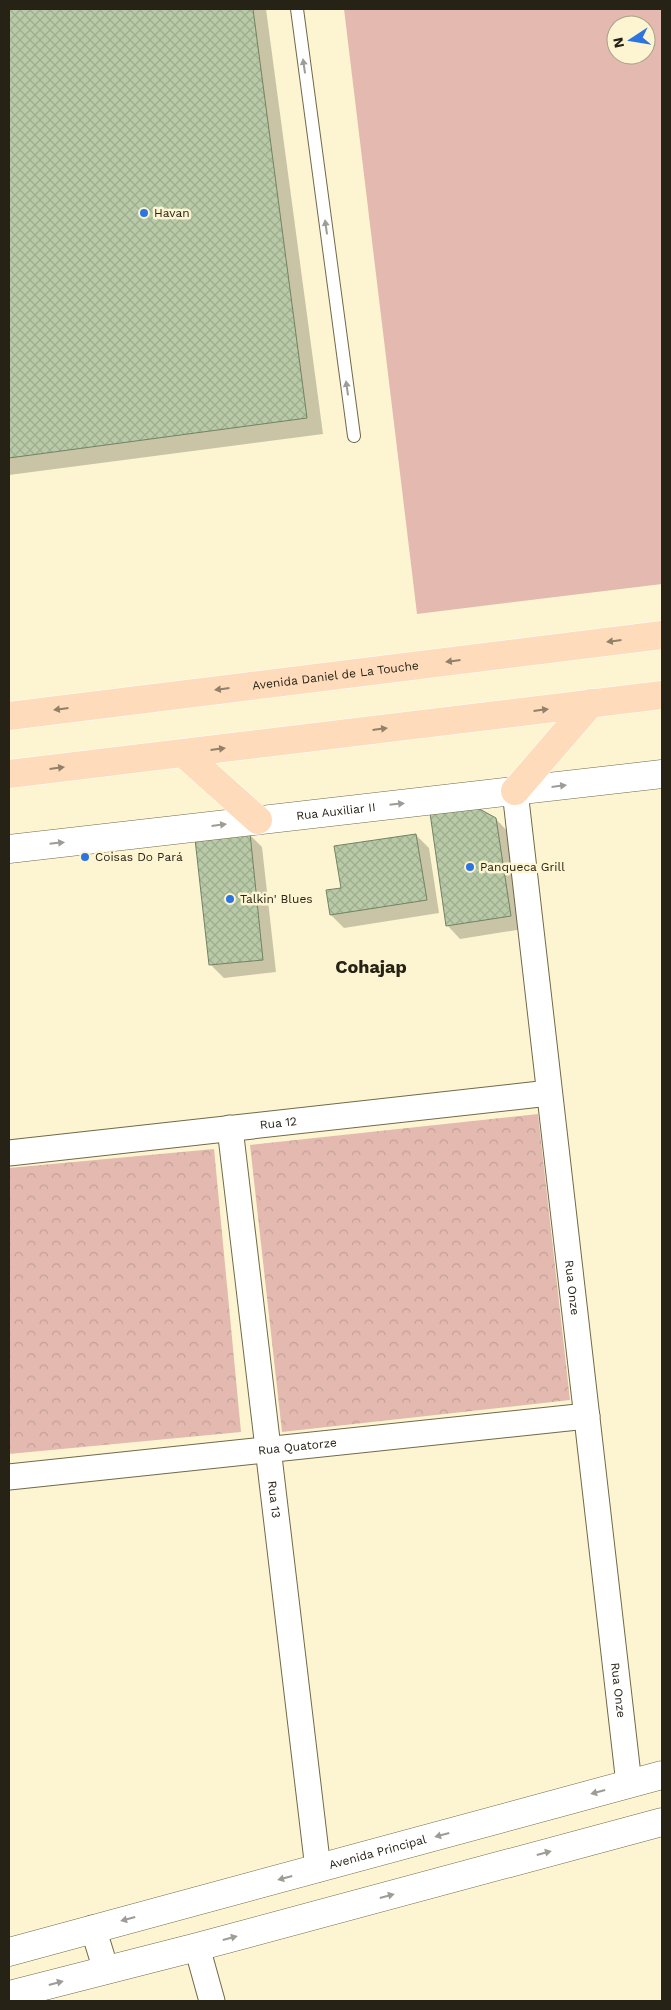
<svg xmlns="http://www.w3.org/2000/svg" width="671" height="2010" font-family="'Work Sans',sans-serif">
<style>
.grass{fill:#e4bab0;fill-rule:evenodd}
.park{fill:url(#park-crowns)}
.shadow{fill:#0003}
.building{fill:url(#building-cross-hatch);stroke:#738264}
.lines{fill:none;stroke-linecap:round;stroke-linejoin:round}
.service-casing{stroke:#706949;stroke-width:14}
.minor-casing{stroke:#706949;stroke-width:27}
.tertiary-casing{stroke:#706949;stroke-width:29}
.primary-casing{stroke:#fff;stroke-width:29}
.service{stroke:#fff;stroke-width:12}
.minor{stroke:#fff;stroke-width:25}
.tertiary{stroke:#fff;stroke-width:28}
.primary{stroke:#fedcbb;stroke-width:28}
.oneway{fill:#9d9c96}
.oneway2{fill:#928068}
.poi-dot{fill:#2c75e1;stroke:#fdf5d1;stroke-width:2}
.labels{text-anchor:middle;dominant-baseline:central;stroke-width:5;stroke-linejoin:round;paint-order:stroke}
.poi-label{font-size:12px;fill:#262316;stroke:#fdf5d1;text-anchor:start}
.street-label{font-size:12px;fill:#262316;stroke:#fdf5d1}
.district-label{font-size:18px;font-weight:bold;fill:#262316;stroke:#fdf5d1}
</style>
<defs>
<pattern id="park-crowns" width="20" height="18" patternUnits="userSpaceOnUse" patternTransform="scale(1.25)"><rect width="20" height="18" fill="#e4bab0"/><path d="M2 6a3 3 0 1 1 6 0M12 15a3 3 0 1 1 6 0" fill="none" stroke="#c3a097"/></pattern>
<pattern id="building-cross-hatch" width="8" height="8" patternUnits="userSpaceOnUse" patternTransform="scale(1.25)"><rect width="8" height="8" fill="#b8caa7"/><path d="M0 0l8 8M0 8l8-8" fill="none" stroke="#9ead8f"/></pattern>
</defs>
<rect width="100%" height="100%" fill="#fdf5d1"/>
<path class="grass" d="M344,9H662V584L417,614ZM616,25H646V55H616Z"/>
<path class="park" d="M538,1114L570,1400L282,1432L250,1145Z
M214,1149L241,1432L9,1454V1168Z"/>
<path class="shadow" d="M9,9H266L323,434L9,475Z
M496,819L509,833L523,929L460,939L447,925Z
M249,834L262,847L276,972L224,978L211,965Z
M416,835L429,848L439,913L344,928L331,915L343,889Z"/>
<path class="building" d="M9,9H253L307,418L9,458Z
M474,806L496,818L511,916L446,926L430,813Z
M250,833L263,960L209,965L195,839Z
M416,834L427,900L330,915L326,890L341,888L334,846Z"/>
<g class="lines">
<g class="service-casing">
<path id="service" d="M297,9L354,436"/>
</g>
<g class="minor-casing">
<g id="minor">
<path id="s1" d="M515,791L629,1784"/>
<path id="s2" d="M230,1128L318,1869"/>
<path id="s3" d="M9,1153L549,1093"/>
<path id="s4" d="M9,1477L587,1416"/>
<path d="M93,1928L106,1970"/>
<path d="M197,1947L212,2001"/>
</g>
</g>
<g class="tertiary-casing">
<g id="tertiary">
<path id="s5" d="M9,849L662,774"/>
<path id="s6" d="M9,1952L662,1775"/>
<path d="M9,1995L197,1947L662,1822"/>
</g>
</g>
<g class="primary-casing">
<g id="primary">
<path id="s7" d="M9,716L662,635"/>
<path d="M183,753L258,820"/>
<path d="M9,774L662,695"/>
<path d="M515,791L591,703"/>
</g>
</g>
<use href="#service" class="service"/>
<use href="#minor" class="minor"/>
<use href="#tertiary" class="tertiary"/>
<use href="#primary" class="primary"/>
</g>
<defs><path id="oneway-solid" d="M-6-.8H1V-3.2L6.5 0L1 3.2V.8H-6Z" transform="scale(1.25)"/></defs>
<g class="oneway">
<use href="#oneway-solid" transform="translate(304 66) rotate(-98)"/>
<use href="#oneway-solid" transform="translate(326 227) rotate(-98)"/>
<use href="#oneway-solid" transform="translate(347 388) rotate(-98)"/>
<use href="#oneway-solid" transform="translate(559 786) rotate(-7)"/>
<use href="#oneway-solid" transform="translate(397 804) rotate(-6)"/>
<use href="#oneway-solid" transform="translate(219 825) rotate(-7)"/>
<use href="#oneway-solid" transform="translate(57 843) rotate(-6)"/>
<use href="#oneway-solid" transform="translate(598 1792) rotate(165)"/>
<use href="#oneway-solid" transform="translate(442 1835) rotate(165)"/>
<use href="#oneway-solid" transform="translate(544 1853) rotate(-15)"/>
<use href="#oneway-solid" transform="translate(285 1878) rotate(165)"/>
<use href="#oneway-solid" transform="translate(387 1896) rotate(-15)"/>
<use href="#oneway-solid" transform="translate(128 1919) rotate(165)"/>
<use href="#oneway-solid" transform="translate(230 1938) rotate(-15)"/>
<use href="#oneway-solid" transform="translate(56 1983) rotate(-15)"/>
</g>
<g class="oneway2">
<use href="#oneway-solid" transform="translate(614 641) rotate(173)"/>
<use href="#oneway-solid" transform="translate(453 661) rotate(173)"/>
<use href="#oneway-solid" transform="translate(222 689) rotate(173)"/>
<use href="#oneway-solid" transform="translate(61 709) rotate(173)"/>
<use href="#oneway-solid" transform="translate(541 710) rotate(-7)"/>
<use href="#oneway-solid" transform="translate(380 729) rotate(-7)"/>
<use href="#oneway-solid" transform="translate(218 749) rotate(-7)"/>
<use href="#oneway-solid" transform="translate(57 768) rotate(-7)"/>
</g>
<g class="poi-dot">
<circle cx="144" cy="213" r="5"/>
<circle cx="85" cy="857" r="5"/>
<circle cx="470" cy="867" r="5"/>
<circle cx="230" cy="899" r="5"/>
</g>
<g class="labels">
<g class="poi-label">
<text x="154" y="213">Havan</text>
<text x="95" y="857">Coisas Do Pará</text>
<text x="480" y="867">Panqueca Grill</text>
<text x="240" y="899">Talkin' Blues</text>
</g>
<g class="street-label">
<text stroke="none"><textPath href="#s7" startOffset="329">Avenida Daniel de La Touche</textPath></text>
<text stroke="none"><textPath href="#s5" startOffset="329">Rua Auxiliar II</textPath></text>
<text stroke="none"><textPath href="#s3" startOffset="271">Rua 12</textPath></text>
<text stroke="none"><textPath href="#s1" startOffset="500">Rua Onze</textPath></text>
<text stroke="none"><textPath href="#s4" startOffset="290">Rua Quatorze</textPath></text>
<text stroke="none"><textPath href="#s2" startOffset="374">Rua 13</textPath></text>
<text stroke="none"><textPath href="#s1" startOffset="905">Rua Onze</textPath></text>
<text stroke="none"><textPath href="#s6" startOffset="382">Avenida Principal</textPath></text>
</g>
<g class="district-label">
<text x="371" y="966">Cohajap</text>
</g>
</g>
<rect width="671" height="2010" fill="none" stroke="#262316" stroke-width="20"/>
<g transform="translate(631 40) rotate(258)"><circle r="24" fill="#fdf5d1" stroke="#a7a186"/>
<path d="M0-4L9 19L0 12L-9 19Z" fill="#2c75e1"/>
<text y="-8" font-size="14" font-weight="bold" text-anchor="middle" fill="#262316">N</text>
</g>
</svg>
